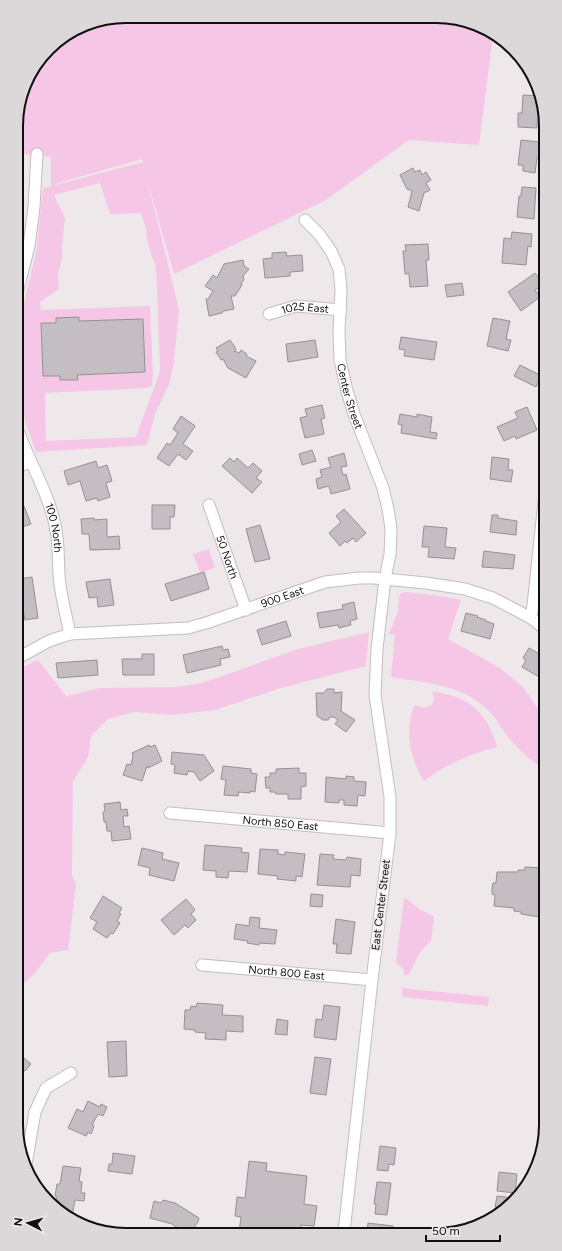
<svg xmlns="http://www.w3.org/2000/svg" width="562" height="1251" font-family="Figtree,sans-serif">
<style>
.green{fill:#f6c6e7;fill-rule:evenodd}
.building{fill:#c4bec2;stroke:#959093}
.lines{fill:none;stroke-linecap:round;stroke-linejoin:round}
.minor-casing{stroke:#c3bdc1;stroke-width:13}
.minor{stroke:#fff;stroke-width:11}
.labels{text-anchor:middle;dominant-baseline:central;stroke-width:3;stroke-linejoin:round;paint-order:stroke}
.street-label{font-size:11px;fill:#100e0f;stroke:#eee8eb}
.rim{fill:none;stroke:#100e0f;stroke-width:2}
</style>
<rect width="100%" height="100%" fill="#eee8eb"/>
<path class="green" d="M126,16L457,18L493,36L479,145L409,140L326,200L174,274L147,179L179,309L174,362L169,384L155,414L147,445L36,452L25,422L20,392L17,368V348L22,311L36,253L43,188L51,186V157L16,153V119L27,78L53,44L84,24ZM142,159L143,162L55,185V184ZM100,183L110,214L141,213L146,228L147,240L151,254L156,267L160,371L136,437L46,441L45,393L146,388L152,386L153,373L150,306L41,310L40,302L59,289L58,273L62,260V246L65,218L54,195ZM79,317V321L143,319L145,372L77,375V380H61L60,376H43L41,323H56V318Z
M209,549L215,568L200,573L193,554Z
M406,592L434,595L461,600L448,639L500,668L523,687L544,717V769C530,760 518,750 508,737C503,731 499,723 494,717C469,685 428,683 391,677L395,634H389L398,611L399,597L401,593Z
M369,632L366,666L281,688L215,710L173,715L134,712L108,719L91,736L88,758L73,781L72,875L76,884L68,950L50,953L36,972L19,988L18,745L20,744L18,743V669L38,660L67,697L70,695L101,688L175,687L202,683L298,649Z
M432,692C467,694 489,714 497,747C470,754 447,764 424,781C409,757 405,732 414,705L424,708L432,705L434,699Z
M404,899H407L419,909L434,916L431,941C418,952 417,960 409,974L404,976V970L396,962Z
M402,988L489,997L488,1006L402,997Z"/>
<path class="building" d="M523,95L541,96L542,97V108H539V113L542,114L541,122H537V128L518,127V113H522Z
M521,140L541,142L539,158H537L535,173L523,171V165H518Z
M413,168L415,172L420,170L422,175L426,172L431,180L426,183L430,190L424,193L419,211L408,207L412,191L407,189L400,175Z
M522,187L536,188L534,219L517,217L519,196H521Z
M512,232L532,234L531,247L528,246L526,265L502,263L504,238L511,239Z
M428,244L429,260H426L428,286L410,287L409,274H405L403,251H406L405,245Z
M286,252L287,256L302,255L303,271L290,272V276L265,278L263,259L272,258V253Z
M243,260L244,266L249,269L243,276L244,280L241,283L242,285L235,296H231L234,309L224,311L222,313L209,316L206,299H208L213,291L205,286L213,275L217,278L224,264Z
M535,273L543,283V285L535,290L540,297L521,311L508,292Z
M462,283L464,295L447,297L445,285Z
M79,317V321L143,319L145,372L77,375L78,380H60V376H43L41,323H56V318Z
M493,318L510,321L506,339L511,340L508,351L487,346Z
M401,337L437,342L434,360L404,356L405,350L399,349Z
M230,340L236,349L234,351L235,352V351L239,353L241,350L247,354L246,356L256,361L246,378L228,368L223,359L221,360L216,352L218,351L216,348Z
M315,340L318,357L288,362L286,344Z
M520,365L542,376L536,387L514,376Z
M322,405L325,418L321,419L324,434L305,438L300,418L307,416L305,409Z
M527,407L537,430L516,439L515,436L504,441L497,427L518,418L515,412Z
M400,414L417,417V414L432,417L430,432L437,433L436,439L401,433L402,425L398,424Z
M181,416L195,426L183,444L193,451L186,460L178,454L169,466L157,458L167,443L170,445L178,433L173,429Z
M312,450L316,461L302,465L299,454Z
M344,453L347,466L341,467L343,475L346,474L350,489L331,494L329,486L318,489L316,479L322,477L320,470L331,467L328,458Z
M492,457L509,459L508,470H513L511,482L490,479Z
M230,458L234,462L237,458L248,468L253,463L262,471L256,478L262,482L252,493L222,466Z
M96,461L98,468L107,465L112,481L106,483L110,497L98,501L97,498L86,501L80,481L68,485L64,471Z
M152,505H175L174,517H170V529H152Z
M24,506L31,524L19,528L18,526V508Z
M344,509L366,533L356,542L353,538L347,543L345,541L340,546L329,533L341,522L336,516Z
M492,515H498V518L517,521L516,535L490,532Z
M94,518V520L107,519V537L119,536L120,549L90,550L89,534H82L81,519Z
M260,525L270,559L255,562L246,529Z
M424,526L447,528L445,547L456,548L454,559L428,557L429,547H422Z
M484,551L515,555L513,569L482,567Z
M204,572L209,589L171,601L165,584Z
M32,577L38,618L25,620L23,610L18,611V579Z
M110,579L114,605L98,607L97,597L89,598L86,582Z
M354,602L357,619L350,621L351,625L339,628L338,625L320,628L317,613L343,609L342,605Z
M466,613L478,616L477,617L486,620V621L494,624L490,639L461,631Z
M286,621L291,636L262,645L257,630Z
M222,646L223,650L228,649L230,657L220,659L221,665L187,673L183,655Z
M529,648L543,656L540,660L544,662V674L541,678L522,667L526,660L523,658Z
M142,654H154V675H123L122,659H142Z
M97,660L98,675L58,678L56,663Z
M327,689H334V693L342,692L341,711L355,720L346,732L335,724L338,720L334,717H330L328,720H323L317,716L316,693H324Z
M149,745L150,747L155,745L162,761L148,768L147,766L142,781L123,775L127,764L131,765L133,756L132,753Z
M172,752L204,755L214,771L200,781L194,772L188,771L187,775L174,773L175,765L171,764Z
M223,766L251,769V773L257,774L255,792L250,791V793L239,792L238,796L224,795L226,780L221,779Z
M299,768V773H306V786L301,787V799H288V794H276L275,792H270V788H266L265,777H270V773H276V769Z
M346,776L354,777V781L366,782L365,796L358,795L357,806L344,805V800H339V803L325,802L326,777L346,779Z
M120,802L121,810L127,809L128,816H123L124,827L129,826L131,839L112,841L111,831H107L106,822H104L103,812L105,811L104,804Z
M205,845L242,848L241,852L249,853L247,872L229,871L228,878L216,877V871L203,870Z
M142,848L163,853L162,859L179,863L174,881L149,875L150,868L138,865Z
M260,849L278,850V854L285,855V852L305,854L302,877L296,876V881L277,879L278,876L258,874Z
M320,854L334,855L333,859L346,860L347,857L361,859L360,876L351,875L350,887L317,885Z
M525,867L545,868V918L521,914V912L514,911V908L494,906L495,895L492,894V889L493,883H496L497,872H518V870H525Z
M311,894L323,895L322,907L310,906Z
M103,896L122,908L119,913L121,914L117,921L120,923L113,934L111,933L107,938L93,929L97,922L90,918Z
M186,899L195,910L191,914L196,920L188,928L185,925L174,935L161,920Z
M250,917L260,918L259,928L277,930L275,944L259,943V945L247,943L248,941L234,939L236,924L249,926Z
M336,919L355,922L351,954L336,953L337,944H333Z
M197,1003L223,1005L222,1015L243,1016V1032L226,1031V1040L205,1039L206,1033L195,1032V1030L184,1029L185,1010H190L191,1006L196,1007Z
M324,1005L340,1007L336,1040L314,1037L316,1019L322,1020Z
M277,1019L288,1021L287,1035L275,1034Z
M126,1041L127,1076L109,1077L107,1042Z
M19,1054L31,1064L25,1071L21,1068L20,1071Z
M315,1057L331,1059L326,1095L310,1093Z
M88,1101L100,1107L101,1104L107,1107L103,1116L98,1114L92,1125L94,1126L91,1134L88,1132L86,1136L68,1128L77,1109L83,1112Z
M380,1146L396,1148L394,1165L389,1164L388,1171L377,1170Z
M113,1153L135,1156L132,1174L108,1171L109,1164H112Z
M249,1161L267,1163L266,1171L307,1176L304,1204L317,1206L314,1226L301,1225L300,1232H239L241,1217L235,1216L237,1197L245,1198Z
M63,1166L81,1168L79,1181L82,1182L81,1193H85L84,1201L75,1200L72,1217L56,1209L57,1197L55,1196L57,1184H60Z
M499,1172L517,1174L515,1193L497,1191Z
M377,1182L391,1183L387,1215L375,1214L376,1204H374Z
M497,1196L515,1198L514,1200L506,1208L495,1207Z
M163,1200L175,1203L199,1218L198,1222L190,1233H185L172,1224L150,1218L154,1201L161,1203Z
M368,1223L393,1226L392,1232H367Z"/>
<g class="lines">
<g class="minor-casing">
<g id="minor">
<path id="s1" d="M305,220L319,234L331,251L339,269L341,290L339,331L340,360L347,391L354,414L383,488L388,509L391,529L390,554L385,579L377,649L375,695L390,797V833L372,980L344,1232"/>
<path d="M17,293L29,246L34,207L37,154"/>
<path id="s2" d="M269,314L296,306L341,310"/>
<path id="s3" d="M17,428C28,460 48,491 55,525C59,541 58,557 59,574C60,594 66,614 70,634"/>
<path d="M17,467L30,462"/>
<path id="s4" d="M209,505L246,610"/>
<path d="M531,618L533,605L544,502"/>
<path id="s5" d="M18,658L49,641L70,634L188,628L206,623L325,582L359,578H374L426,583L465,589L493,598L531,618L544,628"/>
<path id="s6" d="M170,813L390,833"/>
<path id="s7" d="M202,965L372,980"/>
<path d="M26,1164L35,1112L46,1088L71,1073"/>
</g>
</g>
<use href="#minor" class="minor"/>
</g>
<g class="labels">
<g class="street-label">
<text stroke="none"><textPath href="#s2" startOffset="37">1025 East</textPath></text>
<text stroke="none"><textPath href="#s1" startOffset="189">Center Street</textPath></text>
<text stroke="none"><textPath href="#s3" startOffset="107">100 North</textPath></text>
<text stroke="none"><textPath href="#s4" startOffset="55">50 North</textPath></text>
<text stroke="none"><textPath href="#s5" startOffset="275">900 East</textPath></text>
<text stroke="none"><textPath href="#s6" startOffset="111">North 850 East</textPath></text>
<text transform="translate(381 905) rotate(-83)">East Center Street</text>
<text stroke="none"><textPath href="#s7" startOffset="85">North 800 East</textPath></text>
</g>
</g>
<path d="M0 0H562V1251H0ZM126 23H436A103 103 0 0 1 539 126V1125A103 103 0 0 1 436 1228H126A103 103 0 0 1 23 1125V126A103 103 0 0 1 126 23Z" fill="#dcd7d9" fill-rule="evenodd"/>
<path class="rim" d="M126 23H436A103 103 0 0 1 539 126V1125A103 103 0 0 1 436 1228H126A103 103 0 0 1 23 1125V126A103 103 0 0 1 126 23Z"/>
<g transform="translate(28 1223) rotate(276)" stroke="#eee8eb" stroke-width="3" paint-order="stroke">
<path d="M0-3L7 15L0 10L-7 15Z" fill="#100e0f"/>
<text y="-6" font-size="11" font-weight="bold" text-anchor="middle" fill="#100e0f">N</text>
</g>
<path d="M426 1235v6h74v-6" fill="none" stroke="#100e0f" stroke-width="2"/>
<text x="432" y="1235" font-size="12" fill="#100e0f" stroke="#eee8eb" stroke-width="3" paint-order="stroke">50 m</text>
</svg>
